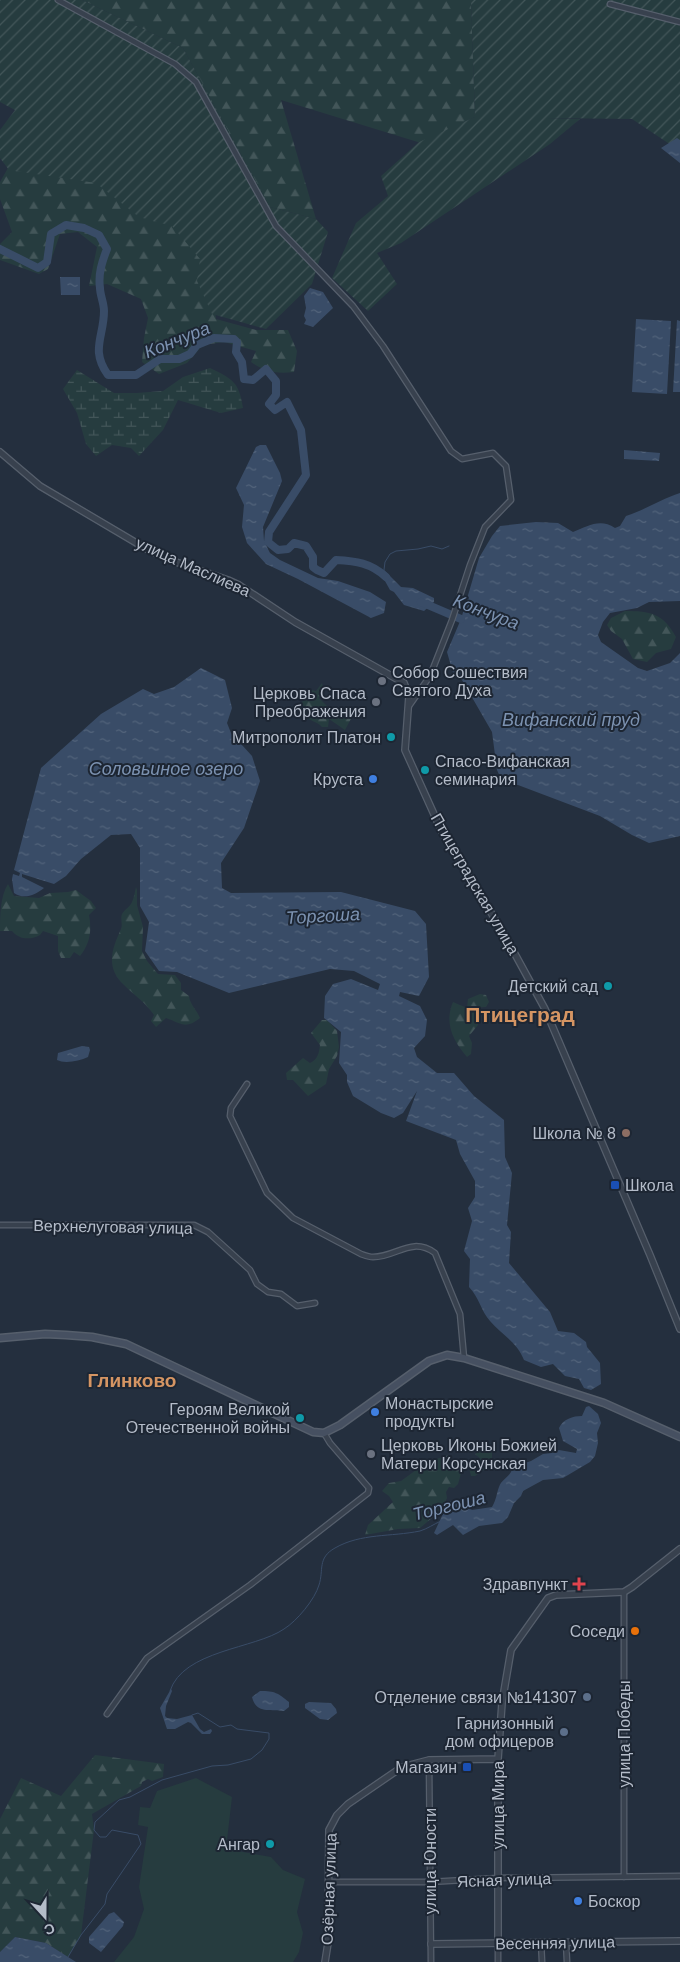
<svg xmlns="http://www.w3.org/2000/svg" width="680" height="1962" font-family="Arial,sans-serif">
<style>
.forest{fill:url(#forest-firs)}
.wetland{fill:url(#wetland-marsh)}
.garden{fill:url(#garden-furrows)}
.pitch{fill:#263c3f}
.water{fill:url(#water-ripples)}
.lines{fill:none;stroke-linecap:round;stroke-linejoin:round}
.stream{stroke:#394c67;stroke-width:1}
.river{stroke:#394c67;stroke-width:8}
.minor-casing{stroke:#565f6c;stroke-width:7}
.tertiary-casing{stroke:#565f6c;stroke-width:8}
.secondary-casing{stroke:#565f6c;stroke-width:9}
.minor{stroke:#38414e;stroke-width:4.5}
.tertiary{stroke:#38414e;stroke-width:5.5}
.secondary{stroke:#465061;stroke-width:6}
.worship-dot{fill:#6b7280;stroke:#1d2633;stroke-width:2}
.culture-dot{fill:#0f9aa8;stroke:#1d2633;stroke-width:2}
.shop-dot{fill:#3f7fe0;stroke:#1d2633;stroke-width:2}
.education-dot{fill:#8d6e63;stroke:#1d2633;stroke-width:2}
.transit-dot{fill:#1a4fb4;stroke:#1d2633;stroke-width:2}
.health-dot{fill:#e0444e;stroke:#1d2633;stroke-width:2}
.food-dot{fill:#e8710a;stroke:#1d2633;stroke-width:2}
.service-dot{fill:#5c6f8a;stroke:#1d2633;stroke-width:2}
.labels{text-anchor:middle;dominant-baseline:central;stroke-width:4;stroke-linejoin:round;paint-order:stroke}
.street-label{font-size:16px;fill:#b4bcc9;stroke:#1d2633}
.poi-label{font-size:16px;fill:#b4bcc9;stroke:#1d2633;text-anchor:end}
.water-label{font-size:18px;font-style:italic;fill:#7c92b1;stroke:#1d2633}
.quarter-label{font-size:19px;font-weight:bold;fill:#d59563;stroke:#1d2633}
.district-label{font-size:21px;font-weight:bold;fill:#d59563;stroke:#1d2633}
</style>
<defs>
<pattern id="forest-firs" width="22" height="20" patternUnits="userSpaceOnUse" patternTransform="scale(1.25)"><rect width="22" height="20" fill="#263c3f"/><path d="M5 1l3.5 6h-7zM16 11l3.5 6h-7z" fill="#435659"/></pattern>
<pattern id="wetland-marsh" width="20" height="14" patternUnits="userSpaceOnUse" patternTransform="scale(1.25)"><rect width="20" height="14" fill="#263c3f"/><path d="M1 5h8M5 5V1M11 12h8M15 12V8" fill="none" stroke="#435659"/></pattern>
<pattern id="garden-furrows" width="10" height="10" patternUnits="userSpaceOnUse" patternTransform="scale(1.25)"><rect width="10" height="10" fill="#263c3f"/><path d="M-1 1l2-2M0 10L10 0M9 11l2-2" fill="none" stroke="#435659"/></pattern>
<pattern id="water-ripples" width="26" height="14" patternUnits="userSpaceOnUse" patternTransform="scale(1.25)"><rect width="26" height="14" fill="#394c67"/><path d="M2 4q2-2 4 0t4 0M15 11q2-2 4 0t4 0" fill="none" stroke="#53647b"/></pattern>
</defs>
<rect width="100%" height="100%" fill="#242f3e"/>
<path class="forest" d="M82,0H471L475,117L421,143L281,100L316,219L270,207L183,48Z
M13,159L82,164L188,218L212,277L216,319L256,330H288L297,351L294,372C277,374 265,372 251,362L256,351L224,342L203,345L187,363L159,374L142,362L144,338L148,318L141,299L107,284L89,286L97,247L78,232L60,234L48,269L39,274L0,260V244L12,232L0,199V182Z
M625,611C650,611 663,613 676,637L671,649L656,653L647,662L633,659L622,639L611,631L607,625L611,618Z
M322,683C324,690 323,693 319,698L330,709L354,713L345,730L329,719L328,727H322C317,721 309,721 305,716C298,708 303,694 311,690L316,691Z
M8,884L14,896L39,898L50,893L68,892L76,890L91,901L96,908L89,915C92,930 90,944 80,956L74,952L70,958H61L58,951V936L43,931L40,935C31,940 19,940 12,931H0C0,917 0,896 8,884Z
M136,887L137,890V905L143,927L142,951L147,961L158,974L175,975L181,983V990L189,996C190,1005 197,1010 200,1018C185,1030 181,1023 166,1018L156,1027L151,1021L154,1015C146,1003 134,995 124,985C105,967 112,949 121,929C123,924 120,919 122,914C125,909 130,907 132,902C134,898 135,891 136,887Z
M480,994L486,995L489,1002L486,1007L473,1008L478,1025L469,1036L472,1043L471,1054L467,1057C453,1041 444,1023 453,1002L467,1008L468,999Z
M322,1020H327L337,1031L339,1047L337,1056L329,1069L326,1084L308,1096L293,1080H287L286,1073L303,1058L310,1063C318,1059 319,1053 320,1045L311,1033Z
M486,1447H492V1464L475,1476H471L469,1468L465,1466L458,1467L462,1470L458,1484L454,1488L449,1487L446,1492L447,1498L444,1504L439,1512L420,1528L398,1529L365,1535L368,1525L393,1502L389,1496L382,1491L389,1483L401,1481L427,1462L449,1455L453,1462L472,1465L481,1459L475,1454Z
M95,1755L164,1764L163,1777L152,1781L148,1779L142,1782L141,1786L92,1814L94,1830L81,1935L68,1957L46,1943L15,1937L0,1952V1819L21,1778L61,1796Z"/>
<path class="wetland" d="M210,368C233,379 239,382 243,408L221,413L178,400L163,430L139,456L131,448L112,445L96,456L86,444L77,413L63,389L77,370L114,393H136L163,391L183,377Z"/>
<path class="garden" d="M0,0H82L183,48L270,207L316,219L328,232L312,284L266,329L212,314L197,281L200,259L172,226L139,217L96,183L9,170L0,158V130L15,110L0,102Z
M471,0H680V151L632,119L547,118L580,119L550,144L401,243L377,253L397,284L368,311L332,278L356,223L388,196L381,176L419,142L475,117Z"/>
<path class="pitch" d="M196,1778L232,1797L226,1849L271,1857L283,1870L305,1879L297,1912L303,1933L299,1952L293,1962H114L134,1937L144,1909L139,1887L148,1827L138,1825L140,1807L150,1808L157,1791Z"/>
<path class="water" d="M677,138L680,140V163L661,148Z
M60,277H80V295H61Z
M310,288L323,292L333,308L313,327L304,324L306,320L304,316L306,308L304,296Z
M636,319L671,321L667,394L632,392Z
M677,320L680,321V392H673Z
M260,445H266L280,473L282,481L263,527L264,541L270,553L280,560L318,578L338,581L370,592L386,602L384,613L371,618L298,579L266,564L247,543L242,527L244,505L236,488L256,447Z
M624,450L660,453L659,461L624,459Z
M680,493V601L649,602L637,608L610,613L603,622L598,635L601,642L638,668L647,671L670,663L680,653V836L649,843L632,835L600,816L518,785H510L501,779L497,770L492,732L462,680L453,673L447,652L461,619L479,558L492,536L500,526L536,522L558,523L573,532C588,526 600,518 615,528L620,526L626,516C645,510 661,499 680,493Z
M384,570L401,587L413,588L434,598V602L424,611L404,605L394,592L390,590L380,572Z
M201,668L225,680L232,708L227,723L231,733L252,756L260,781L244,828L221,863L222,888L231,893L341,892L415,911L426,924L429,977L419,996L400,992L399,996L420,1006L427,1020L425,1036L414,1048L417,1057L437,1073H454L474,1096L504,1120L505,1157L512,1173L507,1225L511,1232L509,1263L550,1312L558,1331L574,1333L586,1342L587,1347L600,1363L601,1384L591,1390L584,1388L579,1379L565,1376L553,1364L541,1367L524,1360C517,1342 502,1335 490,1321C481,1311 479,1297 469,1287L470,1259L464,1251L472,1221L468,1208L475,1197V1181L460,1154L456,1140L406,1121L417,1091L403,1113L394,1118L381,1113L353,1096L347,1082V1075L339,1063L341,1032L324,1018L325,996L333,984L351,979L378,990L380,984L354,971L330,969L229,993L177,972L159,971L145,951L149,922L140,906V848L131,834L111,835L81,859L66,876L54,884L22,874V877L44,888C35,895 24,900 14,893L12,879L13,874L19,876L20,873L14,870L41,768L101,714L143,689L154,694L174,687Z
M82,1046L89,1047L90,1050L88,1057C79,1061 65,1064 57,1060L58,1053Z
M589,1406L598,1414L601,1423L597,1433L598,1443L595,1456L590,1462L563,1478L543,1480L523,1491L521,1496L514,1503L508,1517L502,1523L479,1526L463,1535L453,1525L437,1535L434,1533L449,1501L462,1503L472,1510L492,1507C497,1498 496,1495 499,1487C502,1478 510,1478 513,1467L531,1461L543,1454L552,1453L559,1450L576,1453L577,1449L563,1441L559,1428C563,1419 573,1416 582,1416L586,1407Z
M171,1689L172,1691L166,1706L165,1716L167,1718L177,1719L192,1715L200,1729L204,1732L211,1729L212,1731L210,1734H202L191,1723L188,1722L175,1729H167L160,1708Z
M260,1691C275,1691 278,1693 289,1702V1707L284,1711C270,1709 256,1714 252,1697Z
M309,1702L331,1703L336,1709L337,1713L328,1720L320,1719L305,1708V1704Z
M114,1912L124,1922L123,1926L101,1952L89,1943V1937L109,1914Z
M15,1937L46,1943L76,1962H0V1952Z"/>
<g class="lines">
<path class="stream" d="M384,570L385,562L390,554L396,551L418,549L431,546L442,549L449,546
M170,1691C183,1650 255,1649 284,1629C297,1621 315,1599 319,1585C324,1570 317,1558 335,1548C361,1533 391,1537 420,1531C427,1529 434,1524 441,1521
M68,1957L81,1935L105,1904L107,1894L141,1844L138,1835L112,1830L106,1837H100L94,1830L95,1822L119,1800L130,1797L162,1780L212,1766L228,1765L251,1759L262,1750L269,1739V1733L237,1729L231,1725L220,1727L198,1713L192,1715"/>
<path class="river" d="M0,249L38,268L47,262L51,234L66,225L84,228L99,235L107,249C102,262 98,274 100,288C100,295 104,303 104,311C104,337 90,350 108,375H136L160,359H179L190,354L197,345L214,338L234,339L237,342L236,352L242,362L244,379L253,380L266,369L276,381V395L269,404L275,410L287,402L301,430L306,475L269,532L268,542L278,550L288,549L294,543L306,546L313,557V567L317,570L324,573L336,560C356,561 371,563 386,577
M421,602L461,619"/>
<g class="minor-casing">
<path id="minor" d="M58,0L175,64L196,82L276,226L353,306L383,346L451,451L462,459L493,453L506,466L511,500L485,527L470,565L452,620L430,676L409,706
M610,4L680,22
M247,1084L231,1108L230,1116L267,1193L293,1218L361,1254C364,1255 369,1257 373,1257C397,1257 411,1236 435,1253L460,1314L464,1358
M0,1225H194L208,1232L250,1270L257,1284L268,1292L281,1294L297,1306L315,1303
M624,1592V1877
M107,1714L147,1658L250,1585L368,1493L369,1488L330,1443L324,1433
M429,1760L431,1962
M328,1882H430L498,1878L680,1876
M541,1942L542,1962
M566,1942L567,1962
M498,1943V1962"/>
</g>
<g class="tertiary-casing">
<path id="tertiary" d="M0,452L40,486L150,551L176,562L228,580L239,585L295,622L404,683L409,696L405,750L442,832L504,934L545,1009L650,1255L680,1329
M498,1943V1759L502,1703L511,1650L548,1598L556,1595L624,1592L632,1587L680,1549
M431,1944L680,1941
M325,1962L328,1943L329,1830L337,1815L348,1804L402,1767L429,1760L498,1759"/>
</g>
<g class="secondary-casing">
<path id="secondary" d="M0,1338L45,1334L66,1335L92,1337L126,1344L313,1432L324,1433L340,1425L429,1361L447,1355L464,1358L604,1403L680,1437"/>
</g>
<use href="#minor" class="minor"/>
<use href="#tertiary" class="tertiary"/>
<use href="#secondary" class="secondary"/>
</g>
<g class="worship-dot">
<circle cx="382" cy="681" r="5"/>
<circle cx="376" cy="702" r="5"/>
<circle cx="371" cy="1454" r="5"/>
</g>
<g class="culture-dot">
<circle cx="391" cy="737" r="5"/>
<circle cx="425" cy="770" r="5"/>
<circle cx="608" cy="986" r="5"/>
<circle cx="300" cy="1418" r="5"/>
<circle cx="270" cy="1844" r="5"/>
</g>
<g class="shop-dot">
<circle cx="373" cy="779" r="5"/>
<circle cx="375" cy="1412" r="5"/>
<circle cx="578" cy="1901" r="5"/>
</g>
<circle class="education-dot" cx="626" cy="1133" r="5"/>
<g class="transit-dot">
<rect x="610" y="1180" width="10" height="10" rx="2.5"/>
<rect x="462" y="1762" width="10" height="10" rx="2.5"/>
</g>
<path class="health-dot" d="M576.5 1576.5h5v5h5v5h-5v5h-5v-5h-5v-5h5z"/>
<circle class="food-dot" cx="635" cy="1631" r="5"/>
<g class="service-dot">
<circle cx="587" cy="1697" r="5"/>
<circle cx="564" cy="1732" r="5"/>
</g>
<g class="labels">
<g class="street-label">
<text transform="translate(193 567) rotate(24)">улица Маслиева</text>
<text transform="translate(475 884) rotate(60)">Птицеградская улица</text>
<text transform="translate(113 1227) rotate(1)">Верхнелуговая улица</text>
<text transform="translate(624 1734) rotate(-90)">улица Победы</text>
<text transform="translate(498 1805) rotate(-90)">улица Мира</text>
<text transform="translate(430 1861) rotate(-90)">улица Юности</text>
<text transform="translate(504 1880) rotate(-2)">Ясная улица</text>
<text transform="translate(329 1889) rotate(-88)">Озёрная улица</text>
<text transform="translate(555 1943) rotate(-1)">Весенняя улица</text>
</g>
<g class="poi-label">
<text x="392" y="672" text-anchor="start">Собор Сошествия<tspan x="392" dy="18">Святого Духа</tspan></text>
<text x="366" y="693">Церковь Спаса<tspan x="366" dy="18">Преображения</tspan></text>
<text x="381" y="737">Митрополит Платон</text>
<text x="435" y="761" text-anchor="start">Спасо-Вифанская<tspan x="435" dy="18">семинария</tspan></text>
<text x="363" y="779">Круста</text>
<text x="598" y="986">Детский сад</text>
<text x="616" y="1133">Школа № 8</text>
<text x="625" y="1185" text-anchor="start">Школа</text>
<text x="385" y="1403" text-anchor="start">Монастырские<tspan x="385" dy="18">продукты</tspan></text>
<text x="290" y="1409">Героям Великой<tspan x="290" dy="18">Отечественной войны</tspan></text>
<text x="381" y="1445" text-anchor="start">Церковь Иконы Божией<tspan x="381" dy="18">Матери Корсунская</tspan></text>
<text x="568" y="1584">Здравпункт</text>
<text x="625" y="1631">Соседи</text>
<text x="577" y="1697">Отделение связи №141307</text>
<text x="554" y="1723">Гарнизонный<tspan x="554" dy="18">дом офицеров</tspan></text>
<text x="457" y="1767">Магазин</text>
<text x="260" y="1844">Ангар</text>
<text x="588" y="1901" text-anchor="start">Боскор</text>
</g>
<g class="water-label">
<text transform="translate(177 340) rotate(-22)">Кончура</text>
<text transform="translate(486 612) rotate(21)">Кончура</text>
<text x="571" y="720">Вифанский пруд</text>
<text x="166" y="769">Соловьиное озеро</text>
<text transform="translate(323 916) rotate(-3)">Торгоша</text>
<text transform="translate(449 1506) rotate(-14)">Торгоша</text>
</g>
<g class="quarter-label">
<text x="132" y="1380">Глинково</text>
</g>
<g class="district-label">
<text x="520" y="1014">Птицеград</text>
</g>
</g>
<g transform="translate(45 1917) rotate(159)" stroke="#1d2633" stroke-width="4" paint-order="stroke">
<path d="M0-4L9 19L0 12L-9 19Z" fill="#b4bcc9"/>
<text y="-8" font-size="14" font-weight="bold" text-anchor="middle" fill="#b4bcc9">С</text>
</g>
</svg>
